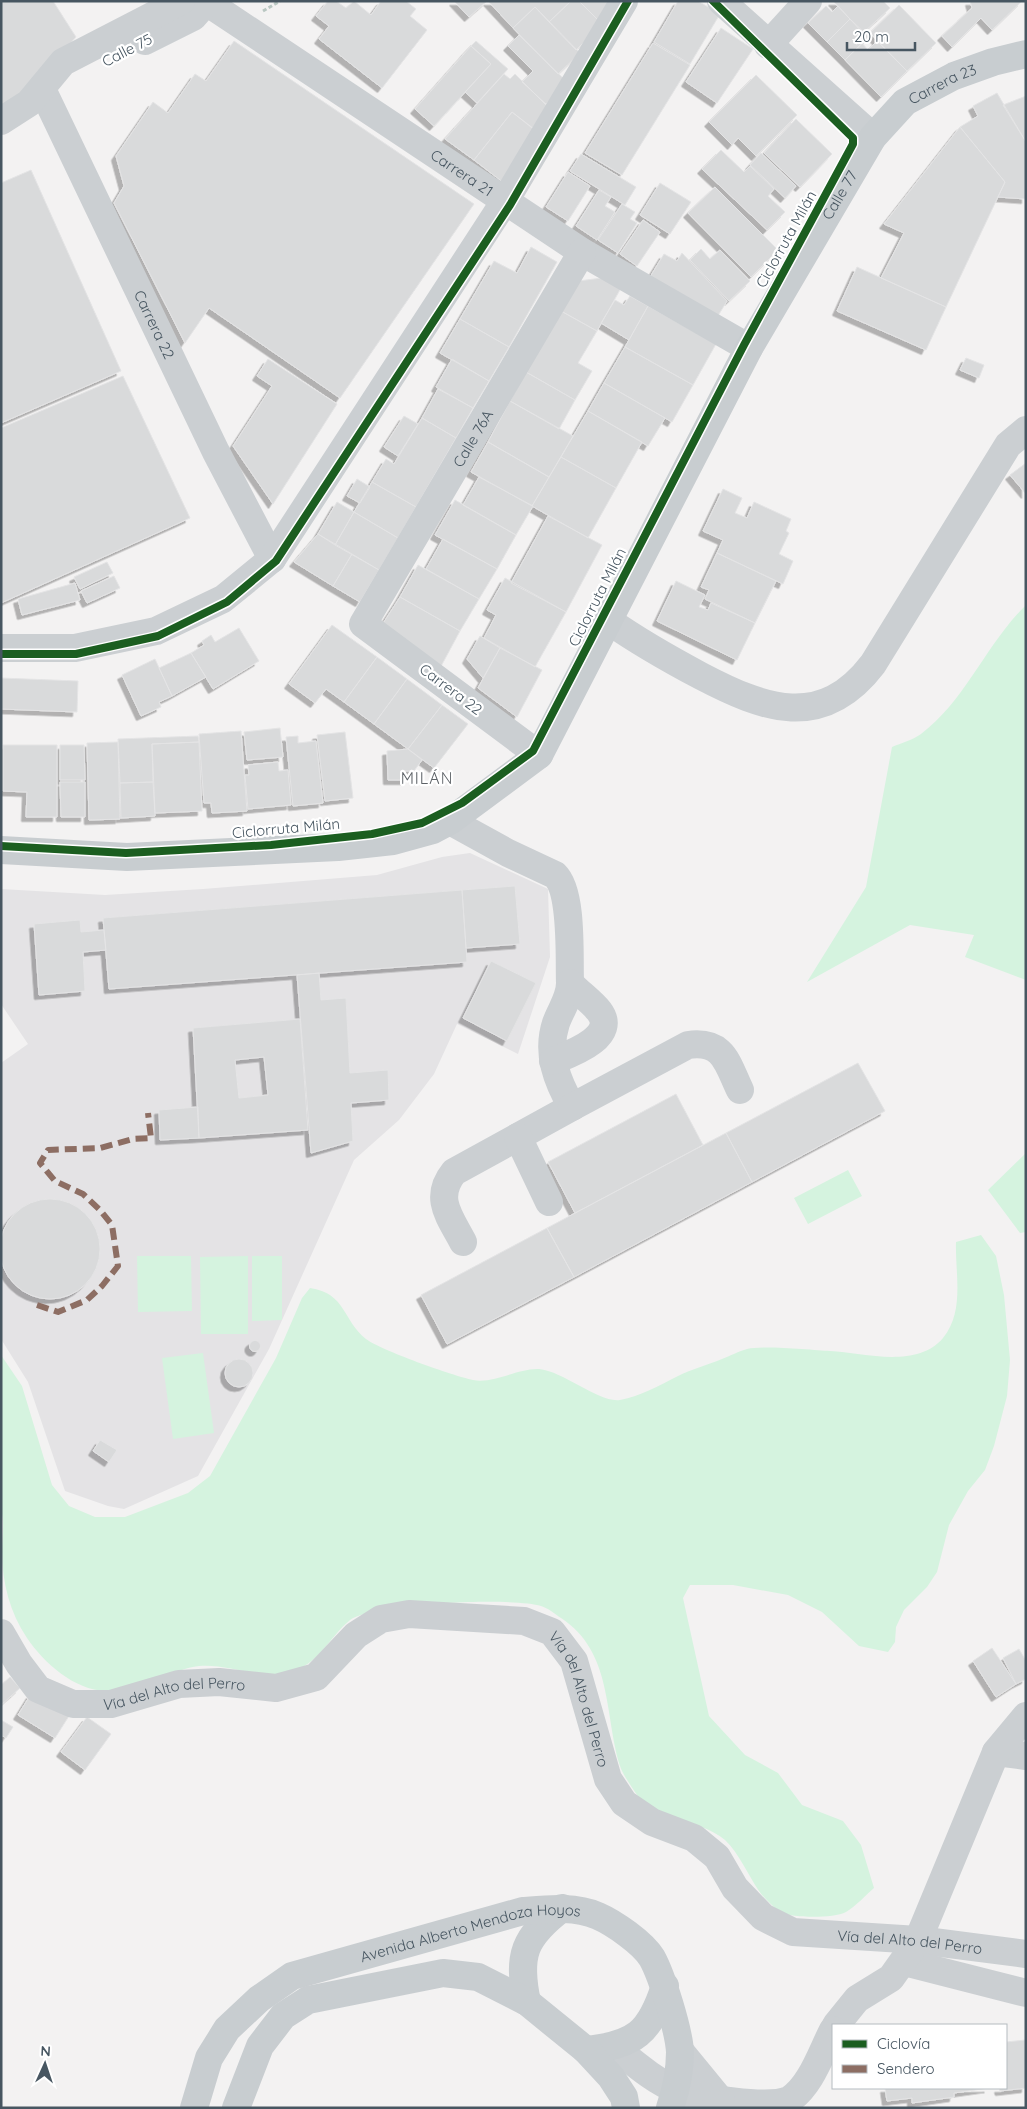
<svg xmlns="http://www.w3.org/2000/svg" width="1027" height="2109" font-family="Quicksand,sans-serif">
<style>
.education{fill:#e4e3e5}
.green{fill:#d5f3df}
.building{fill:#d9dadb;stroke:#e4e4e5;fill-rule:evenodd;filter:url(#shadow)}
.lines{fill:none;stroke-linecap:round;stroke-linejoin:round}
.path{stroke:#b9c7c2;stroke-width:3;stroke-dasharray:4 2.5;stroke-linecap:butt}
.minor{stroke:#cbcfd2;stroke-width:28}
.major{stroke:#c8cdd0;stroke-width:28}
.quiet{stroke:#8d6e63;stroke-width:6;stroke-dasharray:12 6;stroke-linecap:butt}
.cycleway-casing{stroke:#fff;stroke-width:11}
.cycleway{stroke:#1b5e20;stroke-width:8}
.labels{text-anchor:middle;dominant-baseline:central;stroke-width:4.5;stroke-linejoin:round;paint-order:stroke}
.street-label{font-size:15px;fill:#475661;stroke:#fff}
.neighbourhood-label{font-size:16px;letter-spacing:1px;fill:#5d6267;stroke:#fff}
</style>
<defs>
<filter id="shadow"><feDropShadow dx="-4.5" dy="4.5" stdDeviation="0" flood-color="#0004"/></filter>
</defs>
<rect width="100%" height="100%" fill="#f3f2f2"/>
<path class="education" d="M470,853L548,889L550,957L518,1054L457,1024L434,1074L399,1120L354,1160L269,1349L198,1476L124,1509L108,1506L65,1491L28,1382L1,1339V1063L28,1044L1,1004V889L105,895L203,889L377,875L442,857Z"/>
<path class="green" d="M1026,605V980L965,957L974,935L910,925L807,982L866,887L892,747C901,743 913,740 921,734C966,700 986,644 1026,605Z
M1026,1153V1232L1020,1233L988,1190Z
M848,1170L862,1196L808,1224L794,1198Z
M981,1235L996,1256L1004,1295L1010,1360L1007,1396L994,1446L985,1470L968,1491L949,1525L937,1572L927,1587L904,1610L896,1627L895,1642L888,1652L859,1646L822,1612L788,1595L733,1585H690L683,1598L709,1716L745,1755L778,1773L802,1805L843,1821L861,1845L874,1888C866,1895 856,1906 846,1912C834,1918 800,1918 786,1914C777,1912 764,1898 759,1891C748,1875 739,1853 725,1840C698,1817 655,1824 635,1792C630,1784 623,1775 620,1766C604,1714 613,1652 561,1618C555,1614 548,1608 541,1606C512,1597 370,1603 349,1621C332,1635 322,1657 301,1668C269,1685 233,1663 199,1666C186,1667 172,1674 159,1679C142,1684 123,1691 106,1691C74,1690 44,1663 27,1638C10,1613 2,1582 2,1552C2,1538 5,1523 1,1510V1355L22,1386L52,1485L69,1506L95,1517H125L188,1493L210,1476L276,1358L302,1298L310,1288C346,1293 343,1321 366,1339C380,1350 454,1376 473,1380C494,1384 518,1368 539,1369C563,1371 599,1403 620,1400C641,1396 658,1386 678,1376C692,1369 707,1365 722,1359C730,1356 739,1351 747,1349C762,1345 813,1350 830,1351C864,1353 917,1369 943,1338C965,1311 955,1274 956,1242Z
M137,1256H191L192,1311L138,1312Z
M248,1256V1334H201L200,1257Z
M252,1256H282V1320L252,1321Z
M203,1353L214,1433L173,1439L162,1358Z"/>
<path class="building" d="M1,1H53L76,37L21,99L1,111Z
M328,1H336L346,8L354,1L371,15L381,1H406L416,9L410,16L427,30L382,88L319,39L329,26L316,16Z
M454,1H487L469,17Z
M488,1H571L549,22L535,7L513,28Z
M571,1H579L602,24L576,50L549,22Z
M579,1H609L598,20Z
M678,1H698L720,14L690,64L654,42Z
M833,1H883L890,8L863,33Z
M970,1H1022L992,30L981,18L952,47L942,36L972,8Z
M899,5L936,43L907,71L870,33Z
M826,6L832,12L838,6L850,19L827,42L808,23Z
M535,7L580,53L558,74L513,28Z
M850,19L869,37L845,60L827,42Z
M721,28L753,49L717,103L686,82Z
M519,35L567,82L546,104L522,82L533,71L508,46Z
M234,41L474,204L340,398L209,308L185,343L114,203L124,186L116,156L153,102L168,113L195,74L206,81Z
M476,41L508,69L477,103L465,92L491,64L471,46Z
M877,41L907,71L881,97L845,60L862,43L868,50Z
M653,43L690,65L622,175L585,153Z
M471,46L491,64L434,126L415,109Z
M504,74L510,79L515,74L550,109L532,128L512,112L474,160L445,139Z
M756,75L797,115L756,156L738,138L732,145L709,122Z
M997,93L1026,142V199L998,197L1005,182L960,127L978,116L973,106Z
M1026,96V142L1003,105Z
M512,112L538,132L504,183L474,160Z
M796,119L832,154L800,187L764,153Z
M960,127L1005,182L946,307L881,278L904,233L884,224Z
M721,150L744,172L750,166L774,189L768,196L785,212L767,230L702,169Z
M761,153L796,186L785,198L750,165Z
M581,154L636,187L625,205L570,171Z
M31,170L121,371L1,423V183Z
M568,172L590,186L568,221L546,207Z
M660,183L691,202L670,234L640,215Z
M715,187L778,250L751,277L688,213Z
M599,190L611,197L605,206L615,212L597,240L576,226Z
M622,204L635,212L630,219L637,223L618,253L598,240Z
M643,220L660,232L637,266L620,254Z
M531,247L557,262L509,347L460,319L494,261L517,273Z
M701,249L710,259L720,250L750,281L729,301L690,260Z
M682,253L727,301L716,319L650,277L664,254L677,261Z
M857,267L946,307L926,350L837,311Z
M602,278L621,288L597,331L561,311L578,281Z
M630,296L648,306L629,340L601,323L615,300L624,305Z
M648,306L716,344L693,385L625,347Z
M561,311L597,331L578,363L592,371L575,400L526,372Z
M460,319L509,347L489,381L440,353Z
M625,347L693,385L672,422L604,383Z
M966,358L984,365L979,378L960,370Z
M268,359L337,404L273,504L233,446L272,386L257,376Z
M452,359L489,381L473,408L436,387Z
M526,372L575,400L559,429L510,401Z
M123,376L190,518L1,603V428Z
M604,383L665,418L648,446L588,411Z
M438,389L473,408L456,438L422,418Z
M510,401L573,436L549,477L488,442Z
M588,411L642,442L616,488L561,457Z
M404,416L418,424L398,456L384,447Z
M422,418L456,438L416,507L372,482L386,459L394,464Z
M488,442L549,477L532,506L471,472Z
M561,457L616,488L588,538L532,506Z
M1026,463V494L1010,475Z
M479,477L533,506L516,535L463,505Z
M357,479L370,487L360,503L347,496Z
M372,482L416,507L398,538L354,512Z
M723,489L742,498L735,513L747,518L754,502L791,519L786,531L789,533L779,554L793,561L783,584L717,553L723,540L703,531Z
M455,500L516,535L497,569L435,535Z
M337,502L354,512L335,545L318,534Z
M354,512L398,538L379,570L335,545Z
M548,516L602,545L566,612L511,583Z
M318,534L352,554L333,586L294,562Z
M443,539L497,569L479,599L426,569Z
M717,553L776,581L755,623L705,599L709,590L701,587Z
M352,554L379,570L360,602L333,586Z
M107,562L113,573L80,589L74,577Z
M418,565L479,599L460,631L400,597Z
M114,576L120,588L87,603L81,591Z
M505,578L566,612L535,667L484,638L496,615L487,610Z
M676,581L705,595L699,607L708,610L711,603L755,623L737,660L657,621Z
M75,583L80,600L22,615L18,599Z
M400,597L460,631L439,670L382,625Z
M332,625L377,657L344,702L326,689L315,703L289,684Z
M239,628L259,661L213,689L191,653L204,645L202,641L211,635L215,642Z
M480,636L500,648L483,678L467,659Z
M500,648L542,670L517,717L478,688Z
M191,653L206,677L172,696L159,668Z
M377,657L407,679L374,724L344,702Z
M155,659L172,696L159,702L161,707L141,716L122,675Z
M1,678L78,681L77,712L1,709Z
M407,679L442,705L408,749L374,724Z
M442,705L468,724L434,768L408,749Z
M280,728L283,757L247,760L244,732Z
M241,731L247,811L212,813L211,803H204L199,734Z
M345,732L353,798L325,801L317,735Z
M198,736L199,742L152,744L153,782L120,783L118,739Z
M298,736V743L316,741L323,803L293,806L286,737Z
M118,742L120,819L89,820L87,743Z
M199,742L202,811L155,813L152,744Z
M3,745H57V817H26L27,792L3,791Z
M60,745H84L85,780H60Z
M408,749L422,760L414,771H405L406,780H388L387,751Z
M278,762L279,771L288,770L291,805L248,809L245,775H249L248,765Z
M60,782H85V817H61Z
M153,782L155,816L121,818L120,783Z
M515,886L520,944L466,948L462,890Z
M462,890L467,962L109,989L103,918Z
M80,920L81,932L104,930L106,950L83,952L85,991L39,995L34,924Z
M491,961L536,983L507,1041L463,1018Z
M319,973L321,1000L346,998L350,1073L388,1070L389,1100L351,1103L353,1141L311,1153L297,975Z
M300,1019L308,1130L199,1138L193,1028ZM264,1057L268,1095L239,1098L235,1060Z
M858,1063L885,1111L752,1182L726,1133Z
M676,1094L703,1145L575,1213L548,1162Z
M198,1107L199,1138L160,1140L159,1110Z
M726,1133L752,1182L574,1277L547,1228Z
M0 1249a50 50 0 1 1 100 0a50 50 0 1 1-100 0Z
M547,1228L574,1277L447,1344L421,1295Z
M249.5 1346a5.5 5.5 0 1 1 11 0a5.5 5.5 0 1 1-11 0Z
M225 1373a14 14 0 1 1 28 0a14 14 0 1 1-28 0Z
M100,1440L117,1450L109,1462L93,1451Z
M992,1648L1016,1684L996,1697L973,1661Z
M1019,1649L1026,1661V1679L1016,1684L1003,1658Z
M10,1677L20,1688L1,1705V1685Z
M31,1694L69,1716L55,1738L18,1715Z
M87,1717L111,1734L85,1770L61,1752Z
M1,1720L13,1727L6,1738L1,1735Z
M1025,2040L1026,2088L1000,2091L999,2088H1006V2042Z
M885,2088H989L954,2093V2097L912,2103V2098L887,2101Z"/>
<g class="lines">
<path class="path" d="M263,11L280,1"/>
<g class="minor">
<path id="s1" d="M205,1L582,252L749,348"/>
<path d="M721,1L873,137"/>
<path d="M145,41L193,17L207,1"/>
<path d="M768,45L808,1"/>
<path id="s2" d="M42,89L216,452L272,559"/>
<path d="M1,121L29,103L63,62L181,1"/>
<path d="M609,621C639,642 669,659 701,676C764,709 822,731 873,664L1008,445L1026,430"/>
<path d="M1,648H75L156,631L223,599L272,559L505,201L624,1"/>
<path id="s3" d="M539,755L363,624L582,252"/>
<path d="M450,821L508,853L555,875C573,892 569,958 570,983C570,998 561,1009 556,1023C546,1053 557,1081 572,1107L454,1172C433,1198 450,1217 463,1242"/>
<path d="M553,1061C570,1054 619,1037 599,1011C591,1001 579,993 570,983"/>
<path d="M572,1107L688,1045C724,1040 727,1063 740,1090"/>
<path d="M518,1137L549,1202"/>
<path id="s4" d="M1,1633L19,1664L38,1689L73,1704H111L179,1684L219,1682L276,1688L316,1677L356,1635L381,1619L409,1614L524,1621L552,1632L574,1661L608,1779L624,1803L652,1822L694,1838L717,1857L735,1888L763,1917L793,1932L918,1940L1026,1954"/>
<path d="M996,1752L1026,1756"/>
<path d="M904,1962L1026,1993"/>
<path d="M836,2025L857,1999L891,1978L918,1940L996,1752L1026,1716"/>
<path d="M614,2047C633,2062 654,2081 677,2090C700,2098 767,2109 789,2100C811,2086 821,2053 833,2030"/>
<path d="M680,2051L721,2101"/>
</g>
<g class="major">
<path id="s5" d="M1,850L127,857L338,847L393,841L433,830L450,821L539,755L749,348L873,137L905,102L954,76L993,62L1026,54"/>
<path d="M527,2002C517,1955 524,1937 562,1908"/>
<path d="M586,2050C635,2045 650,2033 665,1986"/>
<path id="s6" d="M194,2108L209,2058L227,2029L259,1999L292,1976L523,1911C548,1909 575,1906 598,1916C614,1923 643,1943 652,1958C662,1976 679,2031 680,2052C680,2071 676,2090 670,2108"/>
<path d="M236,2108L260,2046L283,2016L308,2000L443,1973L478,1977L527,2002L586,2050L611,2077L624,2097L626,2108"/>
</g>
<path class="quiet" d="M37,1305L58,1312L87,1300L102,1286L118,1266L112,1225L100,1210L83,1194L55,1181L40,1163L48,1150L100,1148L133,1139L151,1138L148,1113"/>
<g class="cycleway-casing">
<path id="cycleway" d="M1,654H76L158,636L227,602L276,561L510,205L628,1
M1,846L126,853L271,845L372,834L422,823L462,803L533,751L744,345L853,144V138L713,1"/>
</g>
<use href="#cycleway" class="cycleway"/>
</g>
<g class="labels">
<g class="street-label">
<text transform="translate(127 50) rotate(-27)">Calle 75</text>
<text stroke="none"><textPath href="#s5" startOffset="1356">Carrera 23</textPath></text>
<text stroke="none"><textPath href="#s1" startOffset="309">Carrera 21</textPath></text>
<text stroke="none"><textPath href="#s5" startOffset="1200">Calle 77</textPath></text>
<text transform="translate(786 239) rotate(-61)">Ciclorruta Milán</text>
<text stroke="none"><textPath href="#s2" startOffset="261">Carrera 22</textPath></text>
<text stroke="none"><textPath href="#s3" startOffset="435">Calle 76A</textPath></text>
<text transform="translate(597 597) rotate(-63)">Ciclorruta Milán</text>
<text transform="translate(451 689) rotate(37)">Carrera 22</text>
<text transform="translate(286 828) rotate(-5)">Ciclorruta Milán</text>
<text stroke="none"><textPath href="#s4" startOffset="208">Vía del Alto del Perro</textPath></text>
<text stroke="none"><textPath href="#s4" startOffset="688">Vía del Alto del Perro</textPath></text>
<text stroke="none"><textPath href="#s6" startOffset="355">Avenida Alberto Mendoza Hoyos</textPath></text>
<text stroke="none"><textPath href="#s4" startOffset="1138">Vía del Alto del Perro</textPath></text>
</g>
<g class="neighbourhood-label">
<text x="427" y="778">MILÁN</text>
</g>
</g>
<rect width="1027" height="2109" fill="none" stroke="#475661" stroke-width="5"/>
<rect x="832" y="2024" width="175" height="65" fill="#ffffff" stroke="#b5bbc0"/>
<rect x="842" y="2040" width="25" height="8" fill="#1b5e20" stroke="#b5bbc0"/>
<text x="877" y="2049" font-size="15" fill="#475661">Ciclovía</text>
<rect x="842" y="2065" width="25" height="8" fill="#8d6e63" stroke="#b5bbc0"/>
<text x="877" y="2074" font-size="15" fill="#475661">Sendero</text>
<g transform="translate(45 2064) rotate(3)" stroke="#ffffff" stroke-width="4" paint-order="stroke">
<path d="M0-4L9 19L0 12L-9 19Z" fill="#475661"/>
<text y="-8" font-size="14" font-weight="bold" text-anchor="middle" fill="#475661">N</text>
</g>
<path d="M847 42v8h68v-8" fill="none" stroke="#475661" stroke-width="2.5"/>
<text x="854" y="42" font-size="15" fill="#475661" stroke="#ffffff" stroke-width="4" paint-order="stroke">20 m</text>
</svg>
